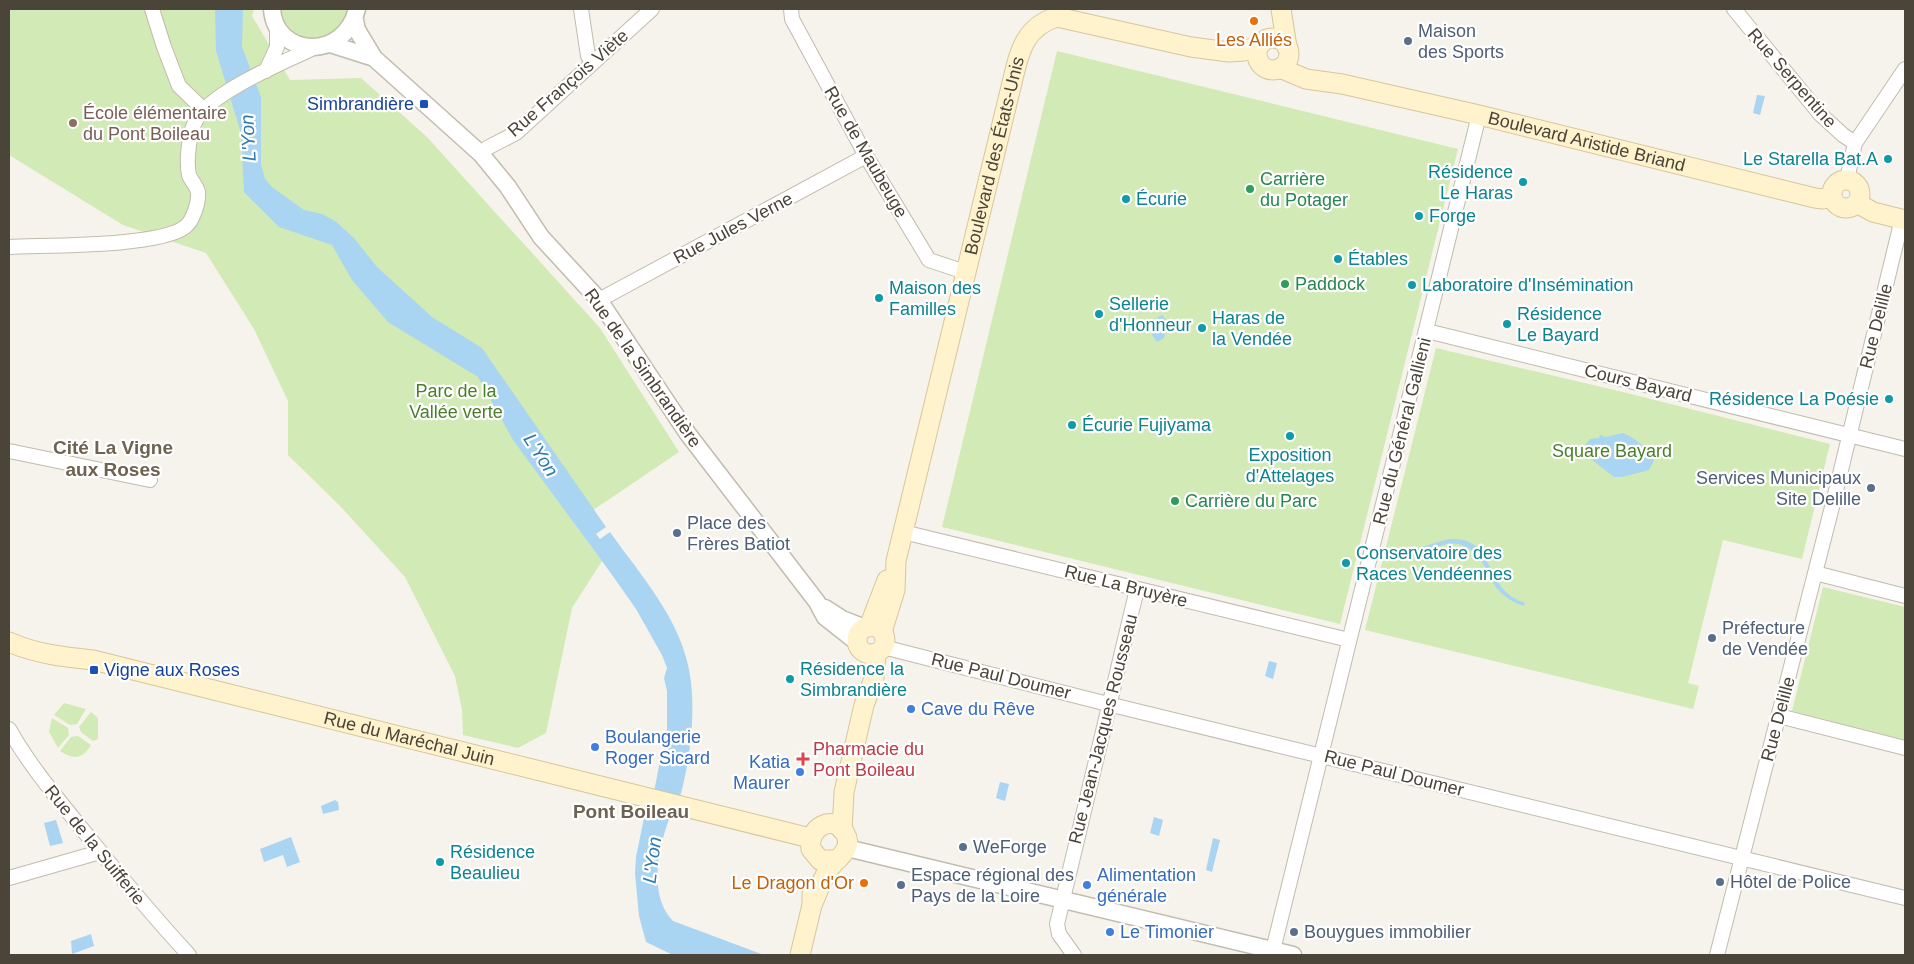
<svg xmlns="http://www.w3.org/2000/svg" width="1914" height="964" font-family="Arial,sans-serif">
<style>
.green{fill:#d2eab5}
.water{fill:#a9d4f2}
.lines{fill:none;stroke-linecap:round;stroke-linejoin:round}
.minor-casing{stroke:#c2bbae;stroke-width:16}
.tertiary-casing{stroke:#c2bbae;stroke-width:19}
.secondary-casing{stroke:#d6c79b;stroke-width:21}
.minor{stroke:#fff;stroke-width:14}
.tertiary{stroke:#fff;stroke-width:16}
.secondary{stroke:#fff3cd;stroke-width:19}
.food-dot{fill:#e8710a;stroke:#fff;stroke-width:2}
.service-dot{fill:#5c6f8a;stroke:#fff;stroke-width:2}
.transit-dot{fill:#1a4fb4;stroke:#fff;stroke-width:2}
.education-dot{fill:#8d6e63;stroke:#fff;stroke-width:2}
.culture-dot{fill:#0f9aa8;stroke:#fff;stroke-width:2}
.leisure-dot{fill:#2e9e5b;stroke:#fff;stroke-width:2}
.shop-dot{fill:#3f7fe0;stroke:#fff;stroke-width:2}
.health-dot{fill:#e0444e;stroke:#fff;stroke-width:2}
.labels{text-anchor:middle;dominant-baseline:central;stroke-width:4.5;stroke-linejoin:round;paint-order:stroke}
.service-label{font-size:18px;fill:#4e5e75;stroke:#fff;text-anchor:start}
.food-label{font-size:18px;fill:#c56008;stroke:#fff}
.street-label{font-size:18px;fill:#4b4439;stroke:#fff}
.transit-label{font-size:18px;fill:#164399;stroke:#fff;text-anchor:end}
.education-label{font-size:18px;fill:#785e54;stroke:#fff;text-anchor:start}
.culture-label{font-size:18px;fill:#0d838f;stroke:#fff;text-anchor:start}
.leisure-label{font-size:18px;fill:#27864d;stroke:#fff;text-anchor:start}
.park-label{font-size:18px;fill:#4a7f2a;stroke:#fff}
.shop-label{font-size:18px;fill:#366cbe;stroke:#fff;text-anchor:start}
.health-label{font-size:18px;fill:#be3a42;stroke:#fff;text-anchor:start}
.water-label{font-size:19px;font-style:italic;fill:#2e7ab2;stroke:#fff}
.neighbourhood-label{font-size:19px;font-weight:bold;fill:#6e6250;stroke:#fff}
</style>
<rect width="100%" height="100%" fill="#f6f3ec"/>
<path class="green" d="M9,9H254L252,16L290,80L361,78L427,137L600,328L679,452L574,523L602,561L572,608L546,733L518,748L463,735L462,710L455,676L405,577L341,507L288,455V401L254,329L206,253L123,225L9,155Z
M278,9H349C347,13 346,19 344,24C326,54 287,39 278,9Z
M1057,51L1458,149L1340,624L942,527Z
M1436,348L1627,393L1830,444L1802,559L1723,540L1688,683L1699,686L1693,709L1365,630Z
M1823,587L1905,607V740L1792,711Z
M64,703L86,709L77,724L70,725L54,715Z
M91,712L98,718V739L93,741L81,732L79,727Z
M52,718L68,728L69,735L58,748L49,732Z
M78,736L91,745C83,759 73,760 60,751L71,737Z"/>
<path class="water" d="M215,9H243L242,47L261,97V164L265,179L272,187L304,210L322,214L335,221L354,238L377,267L432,317L482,348L606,527L596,534L600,539L610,532C639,573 677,615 688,665C697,702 691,756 681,793C679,801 672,809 670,817C658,847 648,896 673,921L764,955H673L646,942L639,916L635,873L636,857L644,818L655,787L662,750H664L667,729V691L664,678L667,668L662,655L636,609L610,572L513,440L478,377L388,322L352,280L332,245L279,227L244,192L241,133L216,51Z
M1757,95L1765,96L1760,115L1753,113Z
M1162,315L1168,322L1164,338L1157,342L1152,335L1155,319Z
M1623,433C1632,436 1652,451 1654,460L1649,470L1622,477H1614L1587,456L1585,445L1590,439L1599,438L1600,435L1606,437Z
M1449,539C1489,537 1484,569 1505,591C1510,597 1518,600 1525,603L1524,606C1481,591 1494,560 1464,546C1443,536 1422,560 1401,553L1402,548L1414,549Z
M1269,661L1277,663L1273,679L1265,676Z
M1000,782L1009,784L1005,801L996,798Z
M335,800L338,802L339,810L323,814L321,806Z
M1154,817L1163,820L1159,836L1150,833Z
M56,820L63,843L50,846L44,823Z
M291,837L300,862L287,867L283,855L264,862L260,849Z
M1213,838L1220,840L1212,872L1206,870Z
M91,934L94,946L72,954L71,941Z"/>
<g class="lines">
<g class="minor-casing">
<path id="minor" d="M152,9L164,47L179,86L204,110
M581,9L588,56L593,61
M791,9L792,19L866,156L929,260L965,272
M1734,9L1820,114L1843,135L1855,143
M266,71L277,47V26
M481,154L487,148L516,133L652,9
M1847,179L1855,143L1905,69
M9,247C46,245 159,247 185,227C193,221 199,202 198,192C197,186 191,181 189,175C186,161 189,135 195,122C208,93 286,61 316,47
M599,300L866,156
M1427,331L1905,449
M9,451L150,480
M903,532L1349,640
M1815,573L1905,596
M883,647L1108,704L1905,898
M1779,716L1905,748
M9,729C28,763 53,793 78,824C114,869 150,913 189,955
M9,878L100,852
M1273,950L1479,115
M1074,955L1059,934L1057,924L1137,589
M1717,955L1832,507L1902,219"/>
</g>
<g class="tertiary-casing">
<path id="tertiary" d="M272,9C275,57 344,62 357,9
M355,20L357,30L374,58L481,154L508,187L541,237L599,300L688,434L817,602L825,617L858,643
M330,44L374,58
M825,608L842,619L865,628
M847,848L1293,955"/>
</g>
<g class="secondary-casing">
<g id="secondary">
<path d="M1281,9L1287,47"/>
<circle cx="1273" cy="54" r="16"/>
<path id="s1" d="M1280,68L1306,79L1342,84L1479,115L1815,198L1823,199L1831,196"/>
<circle cx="1846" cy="194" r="14"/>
<path d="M1857,203L1873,212L1905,220"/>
<circle cx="871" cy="640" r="14"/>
<path d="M869,627L887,580"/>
<path id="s2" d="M882,632L895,590L896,561L1009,95C1018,62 1019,28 1057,17L1191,47L1229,52L1244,51L1260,45"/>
<path id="s3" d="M9,642C36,654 64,657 93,660L810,838"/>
<path d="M842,830L844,792L864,705L874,678L876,653"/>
<path d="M812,905C817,894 821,882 827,872C834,859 855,851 845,833C833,813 807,828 811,849L820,860H836"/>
<path d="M800,955L812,905V893"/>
</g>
</g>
<use href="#minor" class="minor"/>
<use href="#tertiary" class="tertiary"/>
<use href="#secondary" class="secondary"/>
</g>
<g class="food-dot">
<circle cx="1254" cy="21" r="5"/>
<circle cx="864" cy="883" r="5"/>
</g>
<g class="service-dot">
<circle cx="1408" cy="41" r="5"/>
<circle cx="1871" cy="488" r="5"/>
<circle cx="677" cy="533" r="5"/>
<circle cx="1712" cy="638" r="5"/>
<circle cx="963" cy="847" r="5"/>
<circle cx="1720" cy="882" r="5"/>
<circle cx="901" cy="885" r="5"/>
<circle cx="1294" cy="932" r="5"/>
</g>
<g class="transit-dot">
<rect x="419" y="99" width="10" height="10" rx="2.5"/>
<rect x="89" y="665" width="10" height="10" rx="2.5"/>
</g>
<circle class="education-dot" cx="73" cy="123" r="5"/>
<g class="culture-dot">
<circle cx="1888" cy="159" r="5"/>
<circle cx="1523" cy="182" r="5"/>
<circle cx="1126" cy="199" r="5"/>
<circle cx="1419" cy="216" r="5"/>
<circle cx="1338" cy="259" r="5"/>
<circle cx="1412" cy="285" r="5"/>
<circle cx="879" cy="298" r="5"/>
<circle cx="1099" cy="314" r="5"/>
<circle cx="1507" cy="324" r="5"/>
<circle cx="1202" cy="328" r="5"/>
<circle cx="1889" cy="399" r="5"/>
<circle cx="1072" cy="425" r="5"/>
<circle cx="1290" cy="436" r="5"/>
<circle cx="1346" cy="563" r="5"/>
<circle cx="790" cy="679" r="5"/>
<circle cx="440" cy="862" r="5"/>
</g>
<g class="leisure-dot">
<circle cx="1250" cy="189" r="5"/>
<circle cx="1285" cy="284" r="5"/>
<circle cx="1175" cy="501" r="5"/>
</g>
<g class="shop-dot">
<circle cx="911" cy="709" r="5"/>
<circle cx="595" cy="747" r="5"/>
<circle cx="800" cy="772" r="5"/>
<circle cx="1087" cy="885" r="5"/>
<circle cx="1110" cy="932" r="5"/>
</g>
<path class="health-dot" d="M800.5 751.5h5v5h5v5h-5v5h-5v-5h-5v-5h5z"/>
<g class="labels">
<g class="service-label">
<text x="1418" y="31">Maison<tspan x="1418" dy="21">des Sports</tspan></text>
<text x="1861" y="478" text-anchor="end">Services Municipaux<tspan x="1861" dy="21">Site Delille</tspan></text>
<text x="687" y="523">Place des<tspan x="687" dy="21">Frères Batiot</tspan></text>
<text x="1722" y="628">Préfecture<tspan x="1722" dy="21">de Vendée</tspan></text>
<text x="973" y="847">WeForge</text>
<text x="911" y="875">Espace régional des<tspan x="911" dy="21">Pays de la Loire</tspan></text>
<text x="1730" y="882">Hôtel de Police</text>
<text x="1304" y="932">Bouygues immobilier</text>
</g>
<g class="food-label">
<text x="1254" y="40">Les Alliés</text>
<text x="854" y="883" text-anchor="end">Le Dragon d'Or</text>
</g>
<g class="street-label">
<text transform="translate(1792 78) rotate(49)">Rue Serpentine</text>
<text transform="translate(568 83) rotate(-41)">Rue François Viète</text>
<text stroke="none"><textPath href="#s1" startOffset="316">Boulevard Aristide Briand</textPath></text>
<text transform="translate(866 152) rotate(60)">Rue de Maubeuge</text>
<text stroke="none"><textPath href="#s2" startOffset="490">Boulevard des États-Unis</textPath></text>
<text transform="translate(733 228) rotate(-28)">Rue Jules Verne</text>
<text transform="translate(1876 326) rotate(-76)">Rue Delille</text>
<text transform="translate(643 368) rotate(55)">Rue de la Simbrandière</text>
<text transform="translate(1638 383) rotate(14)">Cours Bayard</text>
<text transform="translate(1402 431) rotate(-76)">Rue du Général Gallieni</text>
<text transform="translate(1126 586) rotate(14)">Rue La Bruyère</text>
<text transform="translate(1001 676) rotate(14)">Rue Paul Doumer</text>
<text transform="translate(1778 719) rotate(-75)">Rue Delille</text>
<text transform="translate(1103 729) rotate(-76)">Rue Jean-Jacques Rousseau</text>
<text stroke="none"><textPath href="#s3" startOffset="412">Rue du Maréchal Juin</textPath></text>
<text transform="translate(1394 773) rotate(14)">Rue Paul Doumer</text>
<text transform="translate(95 845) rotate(51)">Rue de la Suifferie</text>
</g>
<g class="transit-label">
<text x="414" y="104">Simbrandière</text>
<text x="104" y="670" text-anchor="start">Vigne aux Roses</text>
</g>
<g class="education-label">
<text x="83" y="113">École élémentaire<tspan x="83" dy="21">du Pont Boileau</tspan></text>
</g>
<g class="culture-label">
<text x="1878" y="159" text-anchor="end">Le Starella Bat.A</text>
<text x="1513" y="172" text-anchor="end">Résidence<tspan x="1513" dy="21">Le Haras</tspan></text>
<text x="1136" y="199">Écurie</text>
<text x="1429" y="216">Forge</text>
<text x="1348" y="259">Étables</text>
<text x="1422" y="285">Laboratoire d'Insémination</text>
<text x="889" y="288">Maison des<tspan x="889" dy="21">Familles</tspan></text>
<text x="1109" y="304">Sellerie<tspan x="1109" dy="21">d'Honneur</tspan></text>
<text x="1517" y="314">Résidence<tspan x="1517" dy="21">Le Bayard</tspan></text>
<text x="1212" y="318">Haras de<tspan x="1212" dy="21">la Vendée</tspan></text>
<text x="1879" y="399" text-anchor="end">Résidence La Poésie</text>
<text x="1082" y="425">Écurie Fujiyama</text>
<text x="1290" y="455" text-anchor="middle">Exposition<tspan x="1290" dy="21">d'Attelages</tspan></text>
<text x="1356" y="553">Conservatoire des<tspan x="1356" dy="21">Races Vendéennes</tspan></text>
<text x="800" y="669">Résidence la<tspan x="800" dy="21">Simbrandière</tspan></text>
<text x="450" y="852">Résidence<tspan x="450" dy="21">Beaulieu</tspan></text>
</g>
<g class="leisure-label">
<text x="1260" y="179">Carrière<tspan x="1260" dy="21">du Potager</tspan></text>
<text x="1295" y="284">Paddock</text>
<text x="1185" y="501">Carrière du Parc</text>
</g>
<g class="park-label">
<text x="456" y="391">Parc de la<tspan x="456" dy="21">Vallée verte</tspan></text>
<text x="1612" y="451">Square Bayard</text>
</g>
<g class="shop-label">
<text x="921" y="709">Cave du Rêve</text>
<text x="605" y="737">Boulangerie<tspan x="605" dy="21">Roger Sicard</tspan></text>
<text x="790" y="762" text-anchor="end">Katia<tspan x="790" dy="21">Maurer</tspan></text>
<text x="1097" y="875">Alimentation<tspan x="1097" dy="21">générale</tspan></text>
<text x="1120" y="932">Le Timonier</text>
</g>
<g class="health-label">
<text x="813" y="749">Pharmacie du<tspan x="813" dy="21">Pont Boileau</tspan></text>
</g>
<g class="water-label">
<text transform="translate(248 138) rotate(-93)">L'Yon</text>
<text transform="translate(541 455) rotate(57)">L'Yon</text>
<text transform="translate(652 860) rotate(-83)">L'Yon</text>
</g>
<g class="neighbourhood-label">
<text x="113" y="447">Cité La Vigne<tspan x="113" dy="22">aux Roses</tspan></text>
<text x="631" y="811">Pont Boileau</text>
</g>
</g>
<rect width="1914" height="964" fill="none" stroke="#4b4439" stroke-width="20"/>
</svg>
